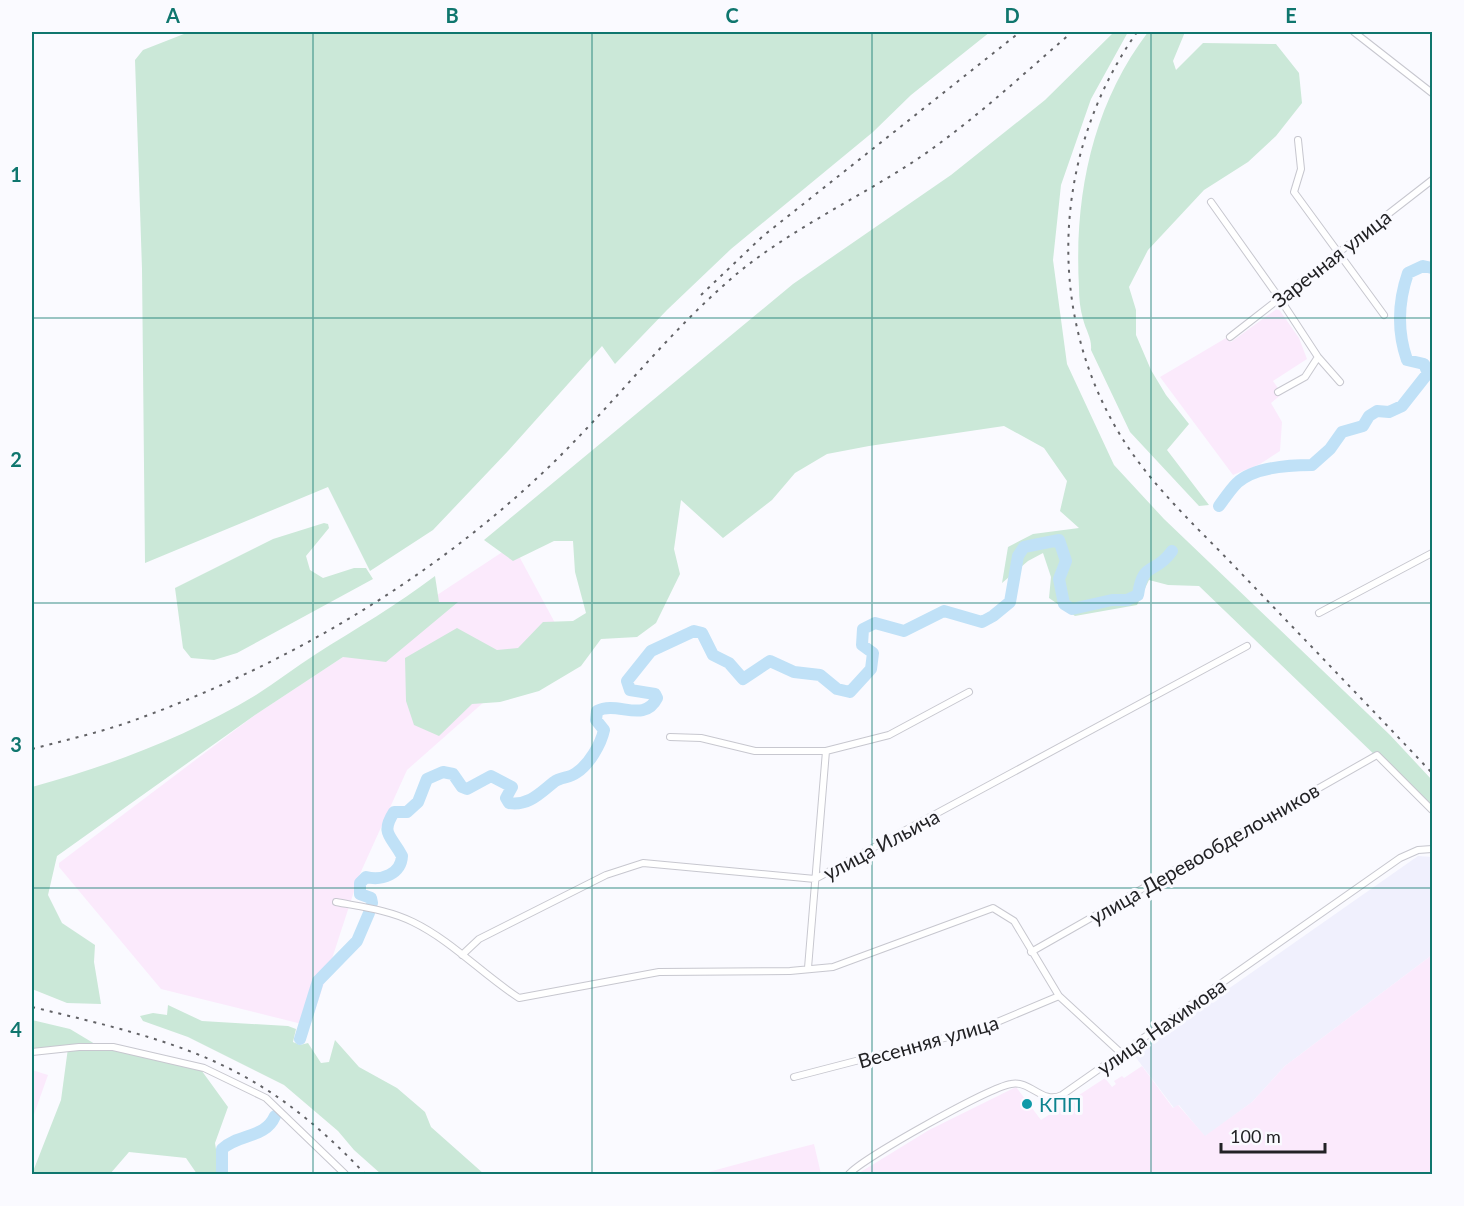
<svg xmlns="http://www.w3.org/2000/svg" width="1464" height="1206" font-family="Lato,sans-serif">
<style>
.built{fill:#f0f0fd}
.industrial{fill:#fbeafc}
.green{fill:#cbe8d8}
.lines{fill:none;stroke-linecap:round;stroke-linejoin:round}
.river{stroke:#c0e1f7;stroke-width:12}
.minor-casing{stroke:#c7c7cf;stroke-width:8}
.minor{stroke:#fff;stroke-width:6}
.rail{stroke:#626266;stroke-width:2;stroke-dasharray:3 6;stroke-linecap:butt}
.grid{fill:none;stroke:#0f766e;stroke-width:1.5;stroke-opacity:0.55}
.culture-dot{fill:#0f9aa8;stroke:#fafaff;stroke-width:2}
.labels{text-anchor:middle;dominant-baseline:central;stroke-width:6;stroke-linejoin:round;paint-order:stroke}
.street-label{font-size:20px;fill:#222225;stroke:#fafaff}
.culture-label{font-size:20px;fill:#0d838f;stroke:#fafaff;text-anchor:start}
.neatline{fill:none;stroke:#0f766e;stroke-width:2}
.grid-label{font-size:20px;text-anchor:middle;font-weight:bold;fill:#0f766e}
</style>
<rect width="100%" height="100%" fill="#fafaff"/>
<path class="built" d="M1418,856L1432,857V955L1285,1066L1252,1102L1205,1137L1179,1105L1174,1108L1134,1055Z"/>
<path class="industrial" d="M1278,308L1299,338L1307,359L1273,381L1282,394L1271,403L1282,422L1280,451L1260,464L1233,475L1160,377L1226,338L1231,342Z
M513,545L561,634L407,770L359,876L310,1026L161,989L59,867V863L255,715Z
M1432,955V1170L1427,1174L859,1173L929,1130L1016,1087L1041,1120L1105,1078L1112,1087L1116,1084L1114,1081L1122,1076L1124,1078L1142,1066L1173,1108L1178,1105L1205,1136L1252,1102L1285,1066Z
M32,1070L48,1075L32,1120Z
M814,1144L821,1174H701L779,1153Z"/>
<path class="green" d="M189,32H990L911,95L873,132L731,249L667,310L615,364L602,346L508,451L433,530L370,571L328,487L145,563L142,269L135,60L143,50Z
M1114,32H1128L1091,99L1061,185L1053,260L1067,364L1114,465L1164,519L1390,735L1432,780V810L1199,586L1168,585L1149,580L1137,605L1075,616L1049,598L1051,577L1043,553L1028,561L1002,583L1008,547L1033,534L1079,528L1060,511L1067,481L1044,448L1004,426L869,446L827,454L795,473L772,500L723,538L681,500L674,549L680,574L656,623L637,637L601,639L581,666L539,691L500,702L472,704L439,736L414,725L406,701L405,658L457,628L497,650L518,648L543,622L573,621L586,613L575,572L573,541H554L513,561L484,540L793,284L951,175L1045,100Z
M1148,32H1185L1173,61L1176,70L1203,43L1276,44L1299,73L1302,103L1276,136L1248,162L1204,190L1148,250L1129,287L1136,310V335L1151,370L1166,395L1189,424L1167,450L1209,505L1199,506L1130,432L1091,350C1092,338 1086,331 1083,319C1080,309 1079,298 1079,288C1074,196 1092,106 1148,32Z
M324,523L328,524L329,528L306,556L310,570L323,578L354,568H366L373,579L237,653L214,660L191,658L183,648L175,588L273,539Z
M435,576L439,602H458L386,662L343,657L255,715L57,856L48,895L62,923L95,945L94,962L101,1004L67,1003L32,989V787C109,766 186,737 256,695C276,682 296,667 316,654C357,628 397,605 435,576Z
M168,1005L202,1021L288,1026L296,1029L293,1042L300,1045L308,1043L321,1063L329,1062L335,1040L359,1067L397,1088L425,1112L431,1127L484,1174H381L354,1150L338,1131L284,1085L188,1037L143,1021L140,1016L153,1013L167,1015Z
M32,1020L70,1029L100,1047L199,1067L228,1107L215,1143L220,1174H197L186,1158L129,1152L110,1174H32L61,1100L68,1048L32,1050Z"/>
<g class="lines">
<path class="river" d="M1219,506C1225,498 1230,490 1237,483C1254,467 1291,465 1312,465L1330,449L1342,432L1363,426L1369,416L1377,411L1389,412L1402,406L1428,373L1424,364L1407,360C1397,331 1398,302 1408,273L1423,266L1432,268
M372,903L371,898L360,894V883L366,877C382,881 401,874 402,856C391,835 380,834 394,812H407L418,802L427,779L443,772L453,774L462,787L467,789L491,776L512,787L506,798L509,803C529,806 540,793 554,782C560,777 570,778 576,773C589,765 601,744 604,730L596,720L597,711C617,700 644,724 657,698L655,694L630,690L627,681L651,651L694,631L702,633L713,655L729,663L743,679L770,661L794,672L820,675L837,689L850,692L871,669L873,653L862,645L863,629L875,623L904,631L944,611L982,622L993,616L1010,602L1018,556L1024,547L1059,540L1066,561L1059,579L1064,604L1072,609L1112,600H1127L1138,595C1143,560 1154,576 1172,551
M300,1039L318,981L357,941L369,913
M222,1174V1149C239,1133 265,1139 275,1116"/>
<g class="minor-casing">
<path id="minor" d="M1354,32L1432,93
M1298,140L1301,169L1294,192L1384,315
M1211,202L1280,299L1318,357L1340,382
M1230,337L1432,180
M1278,392L1305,377L1318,357
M1319,613L1432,553
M670,737L701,738L755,751H826L889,735L969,692
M336,902C362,907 389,910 413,922C452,941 482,974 519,998L659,972L790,971L833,967L993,908L1014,921L1059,996L1122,1054
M1031,952L1377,755L1432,810
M462,955L479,939L606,875L643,863L815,879L1247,646
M808,968L826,751
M32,1052L79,1047H113L204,1068L266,1098L345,1174
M794,1077L983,1028L1059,996
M849,1174C863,1158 988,1088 1011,1084C1031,1080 1042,1105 1062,1095L1400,858L1418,850L1432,849"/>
</g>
<use href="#minor" class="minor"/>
<path class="rail" d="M1137,32C1054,150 1044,308 1119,433C1150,485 1197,527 1238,570C1303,638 1368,705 1432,773
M701,295L763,236L1020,32
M32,749C69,739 107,731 143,717C295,661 439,574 555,461C618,399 671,329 739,272C792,229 856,199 913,162C970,124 1020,77 1072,32
M32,1007C178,1042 258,1060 365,1174"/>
</g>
<path class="grid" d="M313,32V1174M592,32V1174M872,32V1174M1151,32V1174M32,318H1432M32,603H1432M32,888H1432"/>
<circle class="culture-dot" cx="1027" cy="1104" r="6"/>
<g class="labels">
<g class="street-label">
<text transform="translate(1331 258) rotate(-38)">Заречная улица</text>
<text transform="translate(881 844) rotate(-28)">улица Ильича</text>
<text transform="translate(1204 853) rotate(-30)">улица Деревообделочников</text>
<text transform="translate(1161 1026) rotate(-35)">улица Нахимова</text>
<text transform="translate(928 1041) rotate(-16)">Весенняя улица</text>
</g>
<g class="culture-label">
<text x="1039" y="1104">КПП</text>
</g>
</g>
<rect width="1464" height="1206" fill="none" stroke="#fafaff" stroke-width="66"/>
<path d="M1221 1143v9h104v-9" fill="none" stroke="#222225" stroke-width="3"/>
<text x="1230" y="1143" font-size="18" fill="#222225" stroke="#fafaff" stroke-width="4.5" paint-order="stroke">100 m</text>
<rect x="33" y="33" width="1398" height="1140" class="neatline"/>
<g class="grid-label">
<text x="173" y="23">A</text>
<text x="452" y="23">B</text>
<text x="732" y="23">C</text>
<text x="1012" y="23">D</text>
<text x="1291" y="23">E</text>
<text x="16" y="182">1</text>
<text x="16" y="467">2</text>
<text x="16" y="752">3</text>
<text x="16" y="1037">4</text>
</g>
</svg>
